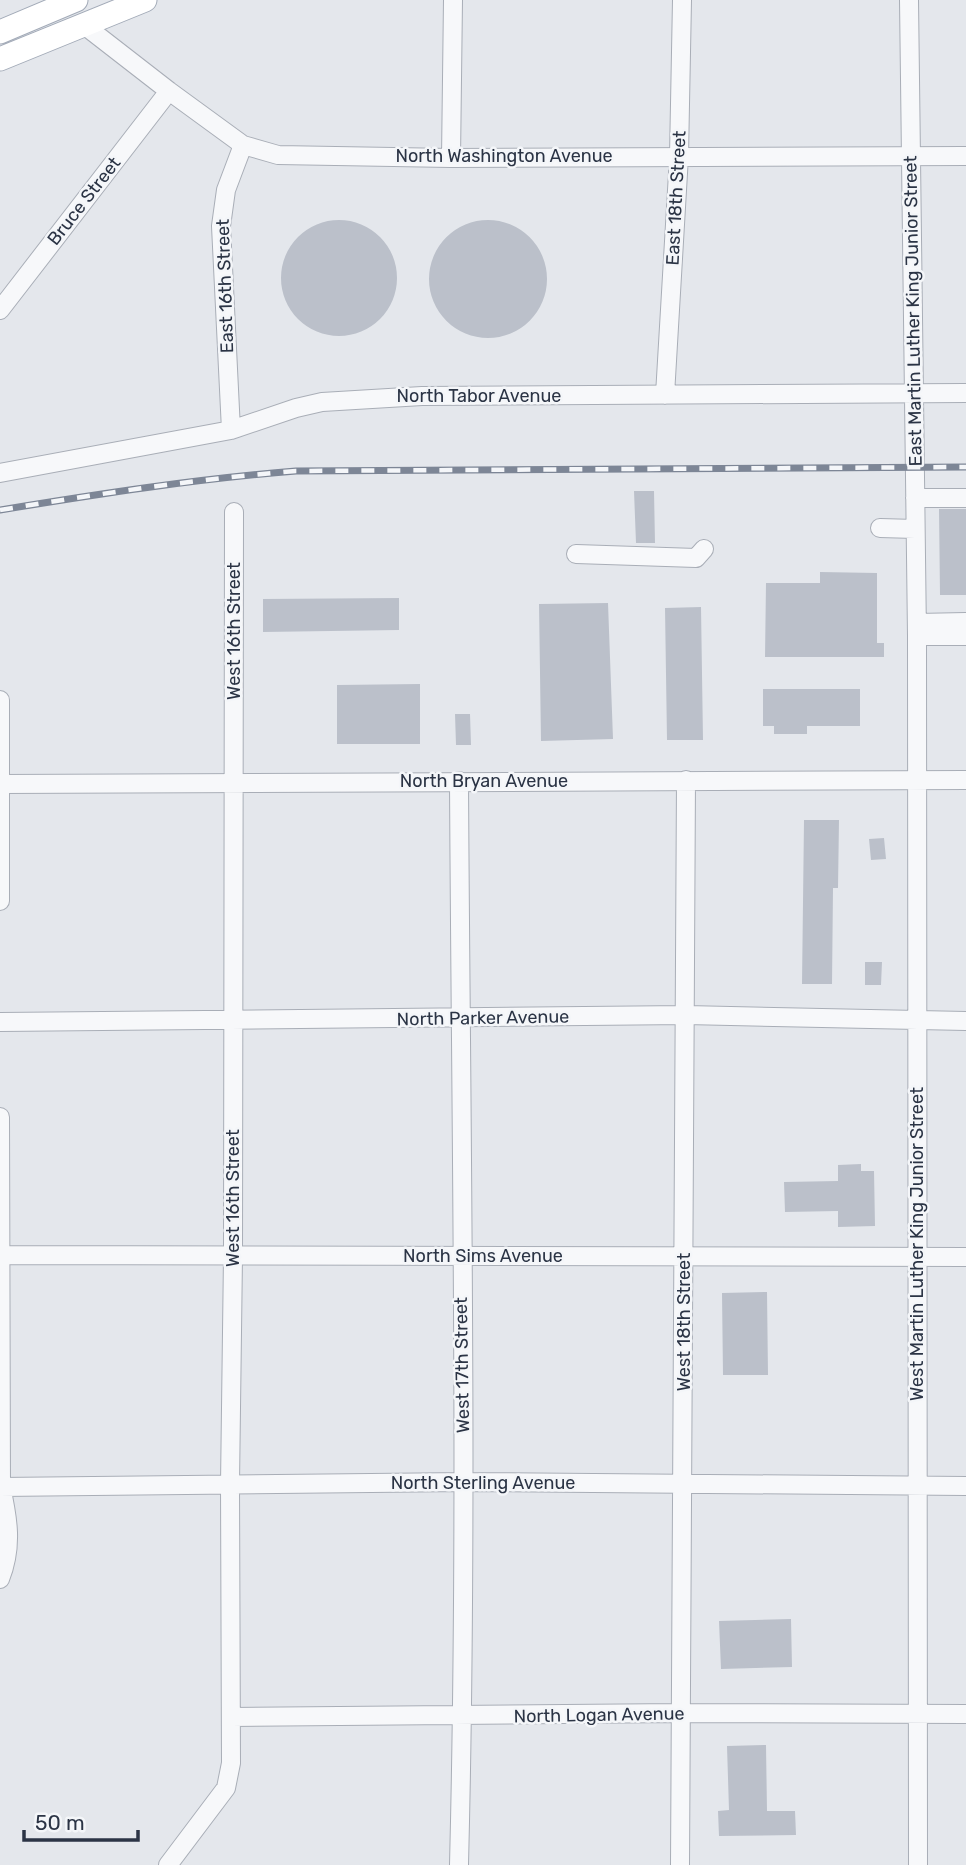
<svg xmlns="http://www.w3.org/2000/svg" width="966" height="1865" font-family="Rubik,sans-serif">
<style>
.building{fill:#bbc0ca}
.lines{fill:none;stroke-linecap:round;stroke-linejoin:round}
.minor-casing{stroke:#a9aeb7;stroke-width:20}
.major-casing{stroke:#a3abb8;stroke-width:25}
.minor{stroke:#f7f8fa;stroke-width:18}
.major{stroke:#fff;stroke-width:23}
.rail-casing{stroke:#7d8696;stroke-width:7}
.rail{stroke:#f4f6f9;stroke-width:4.5;stroke-dasharray:13;stroke-linecap:butt}
.labels{text-anchor:middle;dominant-baseline:central;stroke-width:5;stroke-linejoin:round;paint-order:stroke}
.street-label{font-size:18px;fill:#2b3445;stroke:#f4f6f9}
</style>
<rect width="100%" height="100%" fill="#e4e7ec"/>
<path class="building" d="M281 278a58 58 0 1 1 116 0a58 58 0 1 1-116 0Z
M429 279a59 59 0 1 1 118 0a59 59 0 1 1-118 0Z
M634,491H654L655,543H636Z
M939,509H966V595H940Z
M820,572L877,573V643H884V657H765L766,583H820Z
M399,598V630L263,632V599Z
M608,603L613,739L541,741L539,604Z
M701,607L703,740H667L665,608Z
M420,684V744H337V685Z
M763,689H860V726H807V734H774V726H763Z
M455,714H470L471,745H456Z
M804,820H839L838,888H833L832,984H802Z
M884,838L886,859L871,860L869,839Z
M865,962H882L881,985H865Z
M861,1164V1171H874L875,1226L838,1227V1211L785,1212L784,1182L838,1181V1165Z
M767,1292L768,1375H723L722,1293Z
M791,1619L792,1667L721,1669L719,1621Z
M766,1745L767,1811H795L796,1835L719,1836L718,1811L729,1810L727,1746Z"/>
<g class="lines">
<g class="minor-casing">
<path id="minor" d="M909,0L917,636L918,1865
M84,25L169,91L243,145L278,155L451,158L966,156
M451,158L453,0
M0,310L169,91
M665,395L679,156L682,0
M231,430L221,226L226,190L243,145
M0,473L231,430L296,408L322,402L422,396L966,393
M915,498H966
M880,528L915,529
M576,554L696,558L704,549
M917,623L966,622
M917,636H966
M0,700V901
M1,784L966,780
M0,1022L686,1015L966,1021
M0,1117L1,1487C8,1518 13,1547 0,1579
M0,1255L966,1257
M0,1487L464,1482L966,1486
M231,1717L679,1713L966,1714
M168,1865L226,1788L231,1763L230,1484L233,1256L234,512
M459,1865C468,1504 461,1142 459,781
M680,1865L686,780"/>
</g>
<g class="major-casing">
<path id="major" d="M0,32L76,0
M0,59L145,0"/>
</g>
<use href="#minor" class="minor"/>
<use href="#major" class="major"/>
<g class="rail-casing">
<path id="rail" d="M0,510C98,494 196,479 296,471L966,467"/>
</g>
<use href="#rail" class="rail"/>
</g>
<g class="labels">
<g class="street-label">
<text x="504" y="156">North Washington Avenue</text>
<text transform="translate(676 198) rotate(-87)">East 18th Street</text>
<text transform="translate(84 201) rotate(-52)">Bruce Street</text>
<text transform="translate(225 286) rotate(-92)">East 16th Street</text>
<text transform="translate(913 311) rotate(-91)">East Martin Luther King Junior Street</text>
<text x="479" y="396">North Tabor Avenue</text>
<text transform="translate(234 631) rotate(-90)">West 16th Street</text>
<text x="484" y="781">North Bryan Avenue</text>
<text transform="translate(483 1018) rotate(-1)">North Parker Avenue</text>
<text transform="translate(233 1198) rotate(-90)">West 16th Street</text>
<text transform="translate(917 1244) rotate(-90)">West Martin Luther King Junior Street</text>
<text x="483" y="1256">North Sims Avenue</text>
<text transform="translate(684 1322) rotate(-90)">West 18th Street</text>
<text transform="translate(462 1365) rotate(-91)">West 17th Street</text>
<text x="483" y="1483">North Sterling Avenue</text>
<text transform="translate(599 1715) rotate(-1)">North Logan Avenue</text>
</g>
</g>
<path d="M24 1830v10h114v-10" fill="none" stroke="#2b3445" stroke-width="3.5"/>
<text x="35" y="1830" font-size="21" fill="#2b3445" stroke="#f4f6f9" stroke-width="5" paint-order="stroke">50 m</text>
</svg>
